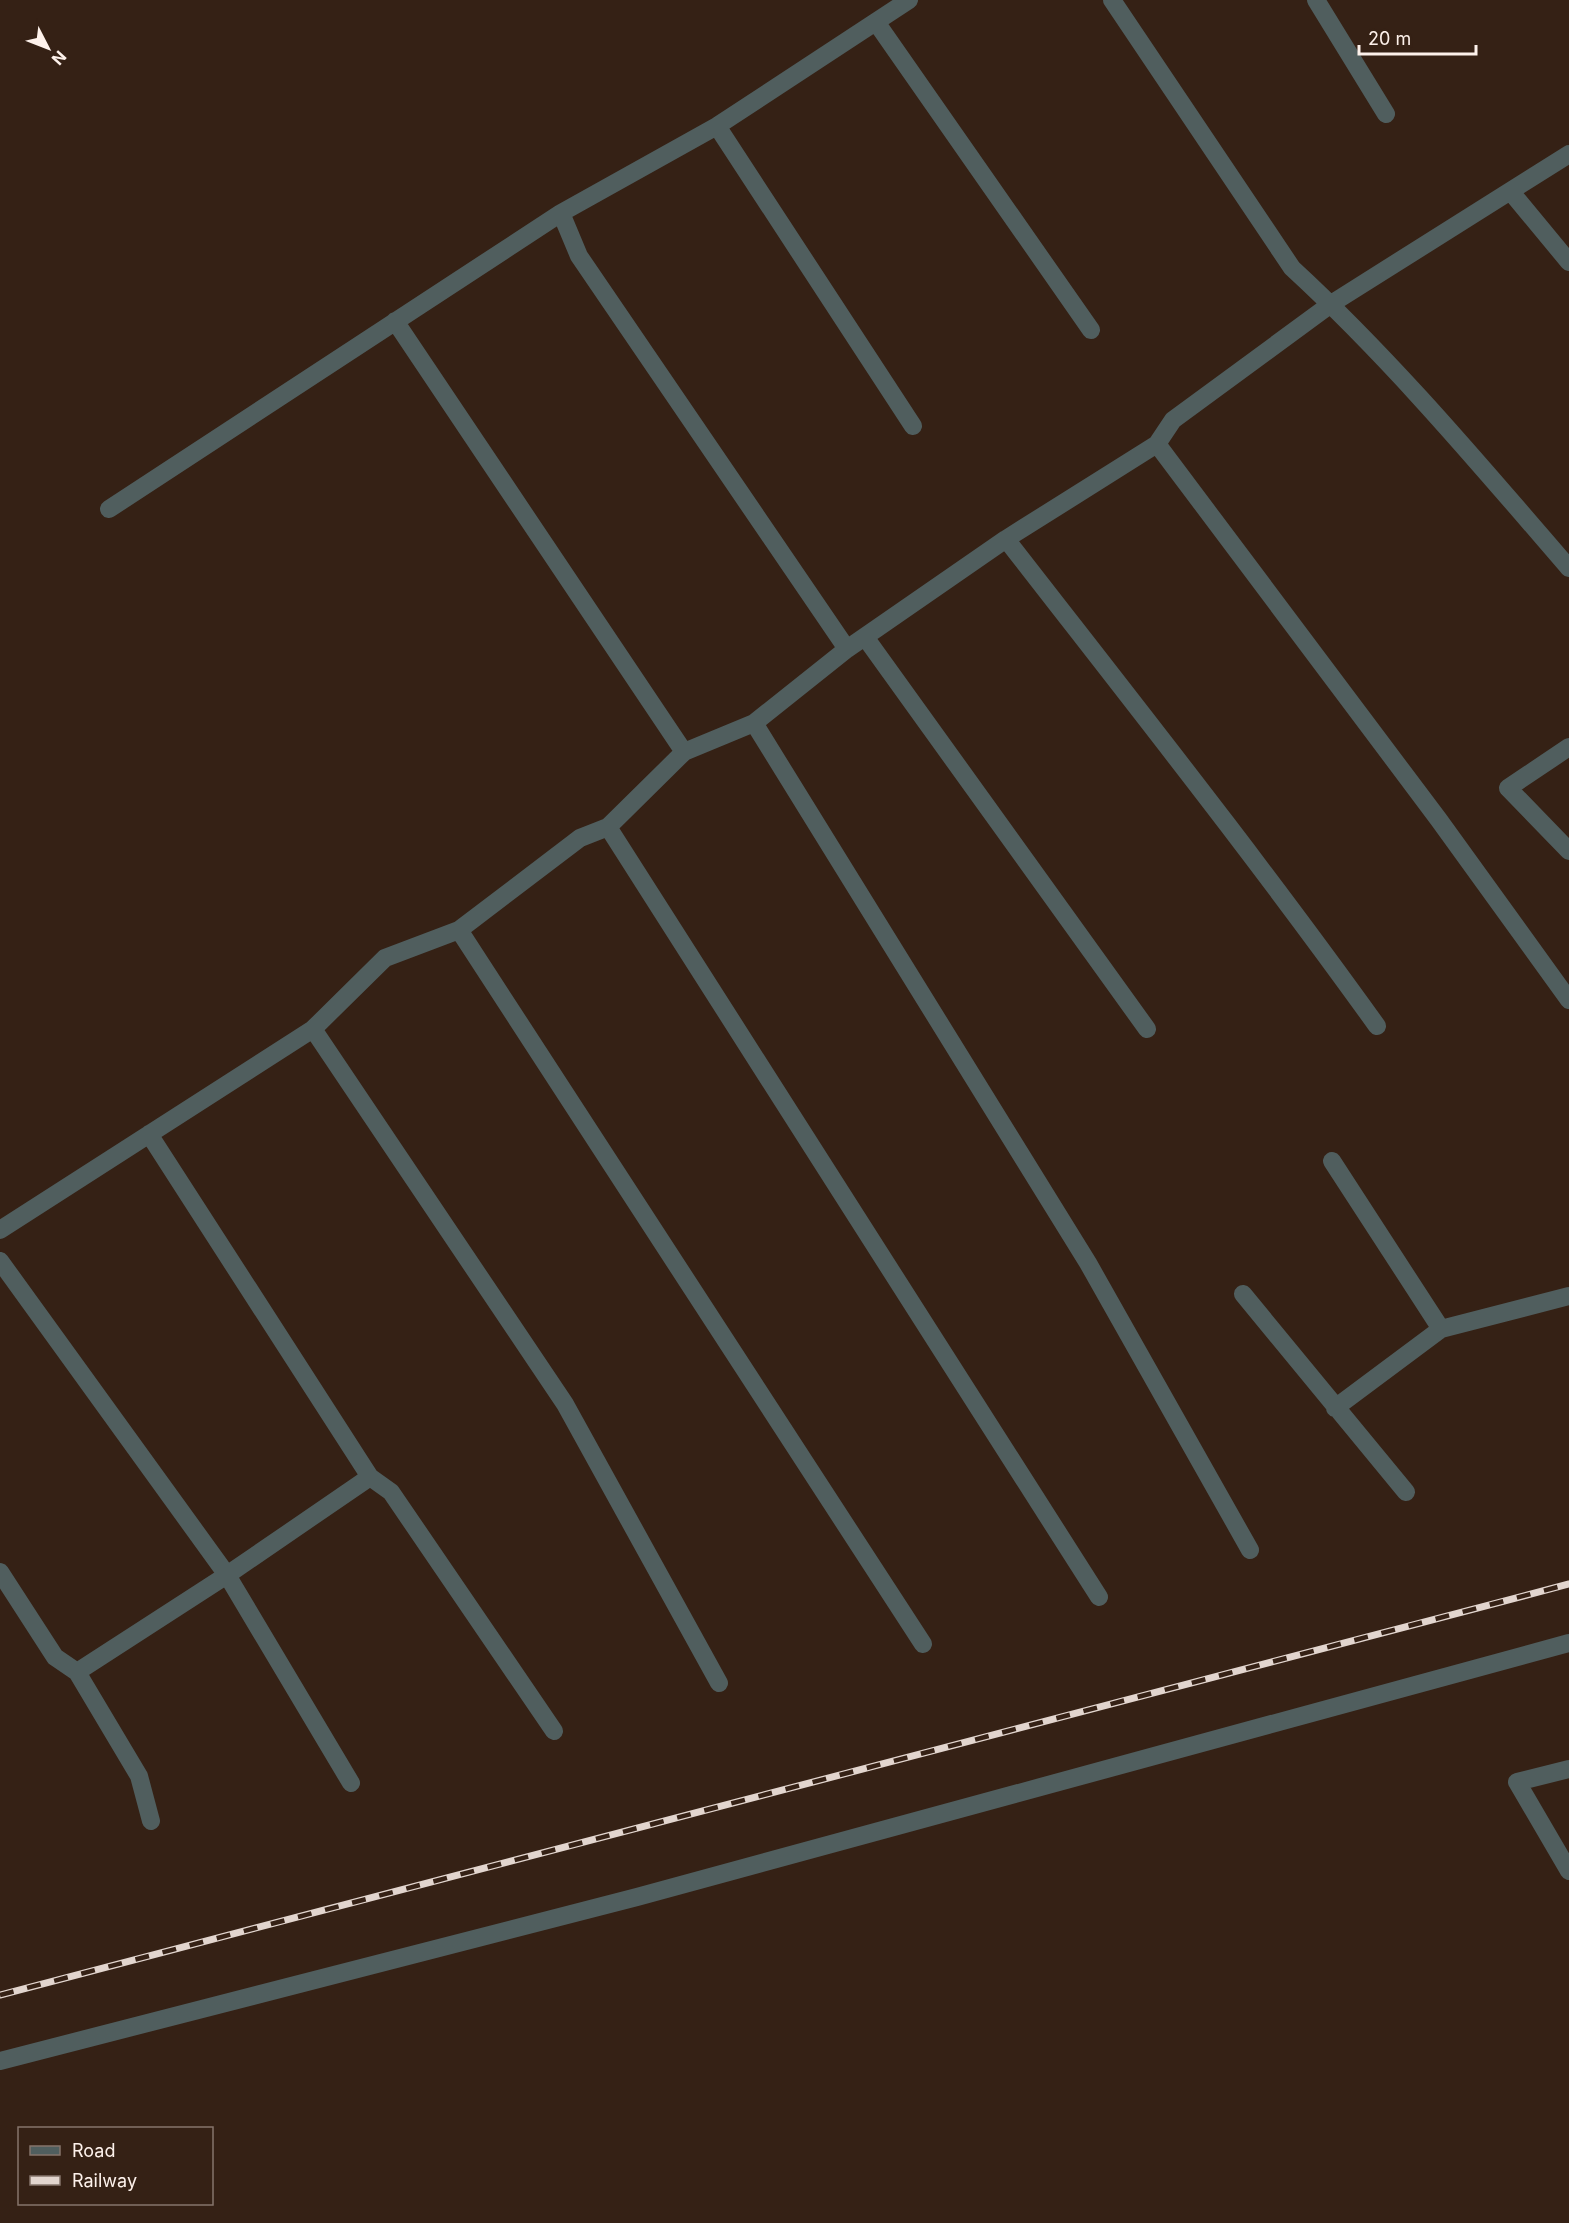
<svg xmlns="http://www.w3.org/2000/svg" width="1569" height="2223" font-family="Inter,sans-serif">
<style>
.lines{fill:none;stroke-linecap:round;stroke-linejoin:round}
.minor{stroke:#505e5e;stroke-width:18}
.rail-casing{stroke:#e2d5ce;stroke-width:7}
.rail{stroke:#352115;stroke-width:4.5;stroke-dasharray:14;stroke-linecap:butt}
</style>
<rect width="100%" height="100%" fill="#352115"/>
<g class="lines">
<path class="minor" d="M1112,0L1292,268C1393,361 1480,465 1569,568
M1316,0L1386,114
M876,22L1091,330
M717,126L913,426
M1511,192L1569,262
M561,213L579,256L847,649
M395,321L684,752
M1157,444L1439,820L1569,1000
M109,509L561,213L717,126L909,0
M1006,539C1131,700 1258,860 1377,1026
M865,637L1147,1029
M754,723L1088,1263L1250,1550
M1569,747L1508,788L1569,851
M608,827L1099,1597
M459,930L923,1644
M313,1029L565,1404L719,1683
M149,1134L370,1477L391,1492L554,1731
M1332,1161L1441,1329
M0,1230L313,1029L385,958L459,930L580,838L608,827L684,752L754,723L847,649L1006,539L1157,444L1173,420L1331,304L1569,154
M0,1261L227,1575L351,1783
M1243,1294L1406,1492
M1335,1408L1441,1329L1569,1296
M0,1572L55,1657L77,1672L139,1776L151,1821
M77,1672L227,1575L370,1477
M1569,1769L1517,1782L1569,1871
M0,2061L637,1897L1569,1643"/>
<g class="rail-casing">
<path id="rail" d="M0,1995L1569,1584"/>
</g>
<use href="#rail" class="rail"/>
</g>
<rect x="18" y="2127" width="195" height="78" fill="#352115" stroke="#85746b" stroke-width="1.5"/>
<rect x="30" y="2146" width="30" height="9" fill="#505e5e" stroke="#85746b" stroke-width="1.5"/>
<text x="72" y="2157" font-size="18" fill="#fdf1eb">Road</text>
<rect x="30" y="2176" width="30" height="9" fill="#e2d5ce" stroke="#85746b" stroke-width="1.5"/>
<text x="72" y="2187" font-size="18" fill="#fdf1eb">Railway</text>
<g transform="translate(48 48) rotate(132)" stroke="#352115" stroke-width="4.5" paint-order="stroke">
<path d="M0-4.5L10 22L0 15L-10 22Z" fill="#fdf1eb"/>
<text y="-9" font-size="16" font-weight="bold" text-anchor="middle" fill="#fdf1eb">N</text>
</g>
<path d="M1359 45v9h117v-9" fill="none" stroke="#fdf1eb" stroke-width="3"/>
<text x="1368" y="45" font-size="18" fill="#fdf1eb" stroke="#352115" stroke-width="4.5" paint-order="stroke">20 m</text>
</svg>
